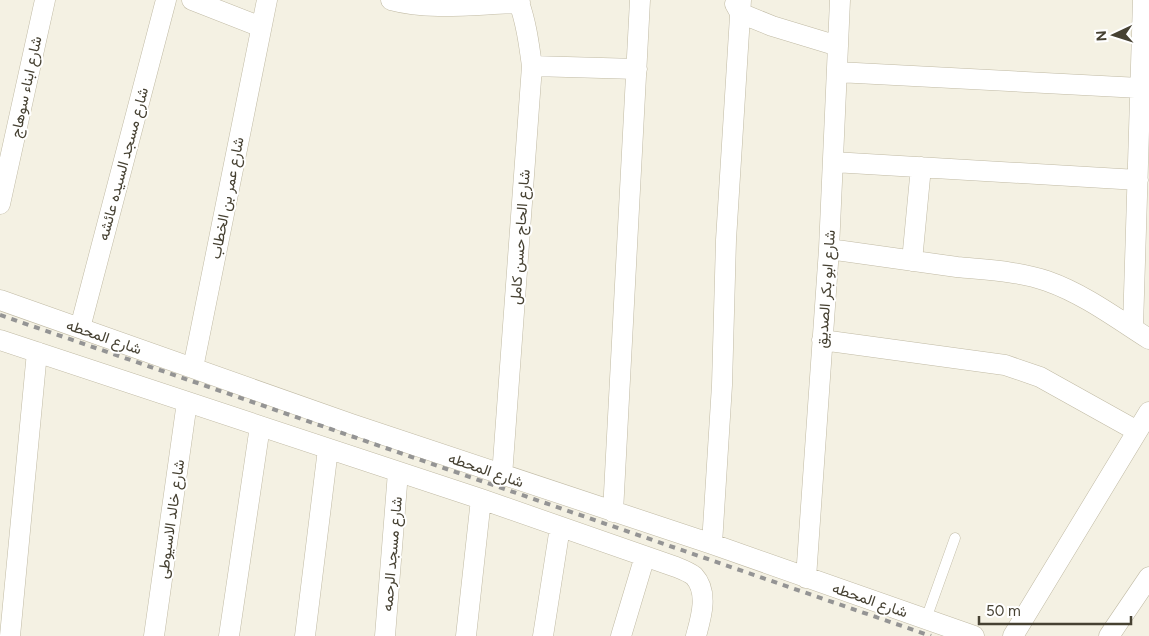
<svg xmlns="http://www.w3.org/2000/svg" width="1149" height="636" font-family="Figtree,Vazirmatn,sans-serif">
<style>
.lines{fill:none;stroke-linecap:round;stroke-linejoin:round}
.lane-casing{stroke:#c0baa4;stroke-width:11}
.street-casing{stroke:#c0baa4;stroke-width:21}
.lane{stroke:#fff;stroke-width:10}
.street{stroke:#fff;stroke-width:20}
.rail{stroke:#949494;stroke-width:4;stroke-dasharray:6 6;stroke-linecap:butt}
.labels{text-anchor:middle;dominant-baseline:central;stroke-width:4;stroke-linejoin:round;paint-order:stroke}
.street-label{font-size:15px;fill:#464132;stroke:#fff}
</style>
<rect width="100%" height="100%" fill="#f4f1e3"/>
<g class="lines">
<g class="lane-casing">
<path id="lane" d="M926,619L955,538"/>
</g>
<g class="street-casing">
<path id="street" d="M192,0L261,27
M391,0C432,11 477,4 520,3
M735,4L740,13L772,26L838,46
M532,66L637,69
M837,72L1140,88
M833,162L1138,180
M0,204L45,0
M829,249C872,255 914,261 957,267C987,270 1018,271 1047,281C1084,294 1116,318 1149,339
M912,261L921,167
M0,300L351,424L712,544L974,636
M1133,327L1143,0
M80,328L166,0
M0,340L481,499L676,567C681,569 689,572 694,576C709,592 701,618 696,636
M822,340L1005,365L1040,377L1137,431
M193,368L267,0
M502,476L532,66C529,44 526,21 518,0
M613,512L640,0
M712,544L722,385L726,240L741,0
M806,578L829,249L840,0
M10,636L37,352
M154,636L187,402
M229,636L260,426
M305,636L328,449
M385,636L398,472
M466,636L481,499
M543,636L560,527
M621,636L645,556
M1013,636L1149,412
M1109,636L1149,577"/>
</g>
<use href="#lane" class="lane"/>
<use href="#street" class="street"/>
<path class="rail" d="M0,315L931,636"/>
</g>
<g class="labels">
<g class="street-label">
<text transform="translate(26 87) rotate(-78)">شارع ابناء سوهاج</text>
<text transform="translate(123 164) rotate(-75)">شارع مسجد السيده عائشه</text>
<text transform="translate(227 198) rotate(-79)">شارع عمر بن الخطاب</text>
<text transform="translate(520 237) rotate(-86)">شارع الحاج حسن كامل</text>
<text transform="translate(826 289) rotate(-86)">شارع ابو بكر الصديق</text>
<text transform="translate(104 337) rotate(19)">شارع المحطه</text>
<text transform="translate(486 470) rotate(19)">شارع المحطه</text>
<text transform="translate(171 519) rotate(-82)">شارع خالد الاسيوطى</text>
<text transform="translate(392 554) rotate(-85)">شارع مسجد الرحمه</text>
<text transform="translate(870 600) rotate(19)">شارع المحطه</text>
</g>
</g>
<g transform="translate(1114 35) rotate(266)" stroke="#ffffff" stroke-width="4" paint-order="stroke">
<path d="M0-4L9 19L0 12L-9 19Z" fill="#464132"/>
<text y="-8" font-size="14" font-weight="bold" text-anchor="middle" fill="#464132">N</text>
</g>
<path d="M979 616v8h152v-8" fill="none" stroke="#464132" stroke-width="2.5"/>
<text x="986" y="616" font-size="15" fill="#464132" stroke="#ffffff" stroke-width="4" paint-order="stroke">50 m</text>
</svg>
